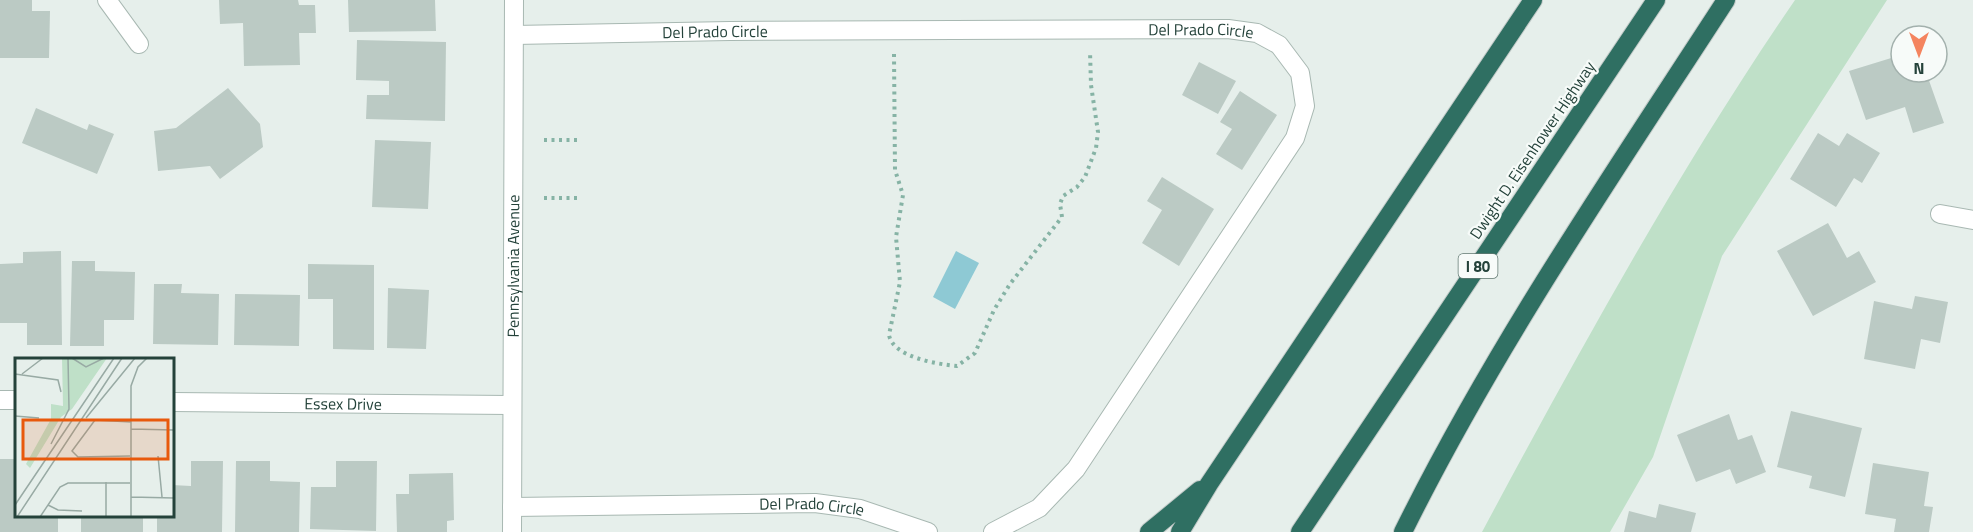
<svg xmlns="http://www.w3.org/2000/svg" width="1973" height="532" font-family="'Titillium Web',sans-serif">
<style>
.green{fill:#bfe0c8}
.water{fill:#8ec9d4}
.building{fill:#bbcac4}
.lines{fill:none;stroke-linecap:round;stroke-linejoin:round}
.minor-casing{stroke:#a8b8b2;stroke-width:20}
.highway-casing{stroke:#c2cac8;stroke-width:20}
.path{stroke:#86b3a5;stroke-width:4;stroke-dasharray:3 4.5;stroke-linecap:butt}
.minor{stroke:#fff;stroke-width:18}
.highway{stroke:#2f6f62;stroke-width:18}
.labels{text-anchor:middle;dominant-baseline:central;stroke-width:4.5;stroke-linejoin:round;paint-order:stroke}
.shield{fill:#f7fbf9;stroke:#637a73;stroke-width:1.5}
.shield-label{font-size:15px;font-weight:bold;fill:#24423a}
.street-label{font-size:16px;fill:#24423a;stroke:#f7fbf9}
.inset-road{fill:none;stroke:#98aaa4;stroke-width:1.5}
.view{fill:#e8590c;fill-opacity:0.15;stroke:#e8590c;stroke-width:3}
.inset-edge{fill:none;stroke:#24423a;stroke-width:3}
</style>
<rect width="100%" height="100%" fill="#e6efeb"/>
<path class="green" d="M1795,0H1887L1722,256L1653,457L1610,532H1482C1579,351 1679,169 1795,0Z"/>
<path class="water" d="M956,251L979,263L955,309L933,297Z"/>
<path class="building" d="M0,0H32V11H50L49,58H0Z
M219,0H298L299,5H315L316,33H299L300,65L244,66L243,23L220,24Z
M348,0H435L436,31L349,32Z
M357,40L446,42L445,121L366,119L367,95H389V81L356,80Z
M1901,55V72H1926L1944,123L1913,133L1905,107L1866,120L1849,71Z
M1199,62L1236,81L1218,114L1182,95Z
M228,88L260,124L263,147L220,179L210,166L158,171L154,131L176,128Z
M1240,91L1277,115L1242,170L1216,154L1232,129L1220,122Z
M36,108L87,130L89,124L114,134L97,174L22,143Z
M1818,133L1839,146L1847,133L1880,153L1862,183L1854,178L1836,207L1790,179Z
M375,140L431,142L428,209L372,207Z
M1162,177L1214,209L1179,266L1142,243L1162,210L1147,201Z
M1828,223L1847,258L1859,251L1876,282L1813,316L1777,251Z
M61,251L62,345H27V323H0V264L23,263V252Z
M72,261H95V271L135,272L134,320H104V346H70Z
M308,264L374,265V350L333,349V299H308Z
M154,284H182L181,293L219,294L218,345L153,344Z
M388,288L429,290L426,349L387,348Z
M235,294L300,295L299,346L234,345Z
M1915,296L1948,302L1940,343L1921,339L1915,369L1864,359L1874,301L1912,309Z
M1791,411L1862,428L1845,497L1809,488L1812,476L1777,467Z
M1729,414L1738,440L1752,435L1766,472L1736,484L1730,469L1696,482L1677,435Z
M0,459H16V516H58V532H0Z
M191,461H223L222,532H157V516H172V485L191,486Z
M236,461H270V481L300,482L299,532H235Z
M336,461H377L376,531L310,529L311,487H336Z
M1873,463L1929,472L1924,506L1933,507L1929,532H1894L1896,519L1865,514Z
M453,473L454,520L447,521V532H397L396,494H409V474Z
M1659,504L1696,513L1691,532H1624L1629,511L1656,518Z
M81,516H143V532H81Z"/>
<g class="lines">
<g class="minor-casing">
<g id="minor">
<path d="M107,0L139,44"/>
<path id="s1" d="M514,35L730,31L1228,29L1257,33L1279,45L1300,73L1305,106L1295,138L1076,469L1039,508L993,532"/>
<path d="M1940,214L1973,220"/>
<path d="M0,400H16"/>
<path id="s2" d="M172,402L512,405"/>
<path id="s3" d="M512,507L815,503L860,509L928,532"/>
<path id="s4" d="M512,532L514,0"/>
</g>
</g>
<g class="highway-casing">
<path id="highway" d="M1149,532L1200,490
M1180,532L1209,484L1533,0
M1300,532L1656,0
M1403,532C1495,346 1613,174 1726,0"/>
</g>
<path class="path" d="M894,54L895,170L903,195L896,237L900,282L889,335C893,357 936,364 957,366L975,353L994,310L1010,284L1062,217L1060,204L1063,196L1077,187L1085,177L1096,148L1098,132L1091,85L1090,51
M544,140H580
M544,198H580"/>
<use href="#minor" class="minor"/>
<use href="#highway" class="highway"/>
</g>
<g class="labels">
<rect class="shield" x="1458.5" y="254" width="39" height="24" rx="4.5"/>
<g class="shield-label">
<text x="1478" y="266">I 80</text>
</g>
<g class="street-label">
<text stroke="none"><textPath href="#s1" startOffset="201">Del Prado Circle</textPath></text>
<text stroke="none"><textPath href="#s1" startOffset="687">Del Prado Circle</textPath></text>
<text transform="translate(1532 150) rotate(-56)">Dwight D. Eisenhower Highway</text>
<text stroke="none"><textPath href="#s4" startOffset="266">Pennsylvania Avenue</textPath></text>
<text stroke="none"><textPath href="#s2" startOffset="171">Essex Drive</textPath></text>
<text stroke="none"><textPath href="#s3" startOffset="300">Del Prado Circle</textPath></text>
</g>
</g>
<g transform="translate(15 358)">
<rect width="159" height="159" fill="#e6efeb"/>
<path d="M47,0H92L57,51L46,59L15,110L11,106L36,61V46L48,48Z" fill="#bfe0c8"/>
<path class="inset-road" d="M57,0L71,9L89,0M0,16L43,22L46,34M7,16L28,0M0,58L24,60M71,60L120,0M116,71L159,72M36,86L54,51L53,0M115,98L63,99L57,93L80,62L116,64M143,98L147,139M91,124V159M116,139L159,140M0,147L99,0M33,147L43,152L67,153M2,159L107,0M25,159L45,129L53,125H115M116,159V28L123,9L132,0"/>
<path class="view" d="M8,62H153V101H8Z"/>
<rect width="159" height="159" class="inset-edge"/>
</g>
<g transform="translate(1919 54) rotate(180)"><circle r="28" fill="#f7fbf9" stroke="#a3b1ad" stroke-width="1.5"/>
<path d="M0-4.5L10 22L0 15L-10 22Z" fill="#f4845f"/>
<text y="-9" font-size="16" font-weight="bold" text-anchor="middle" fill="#24423a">N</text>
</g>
</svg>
